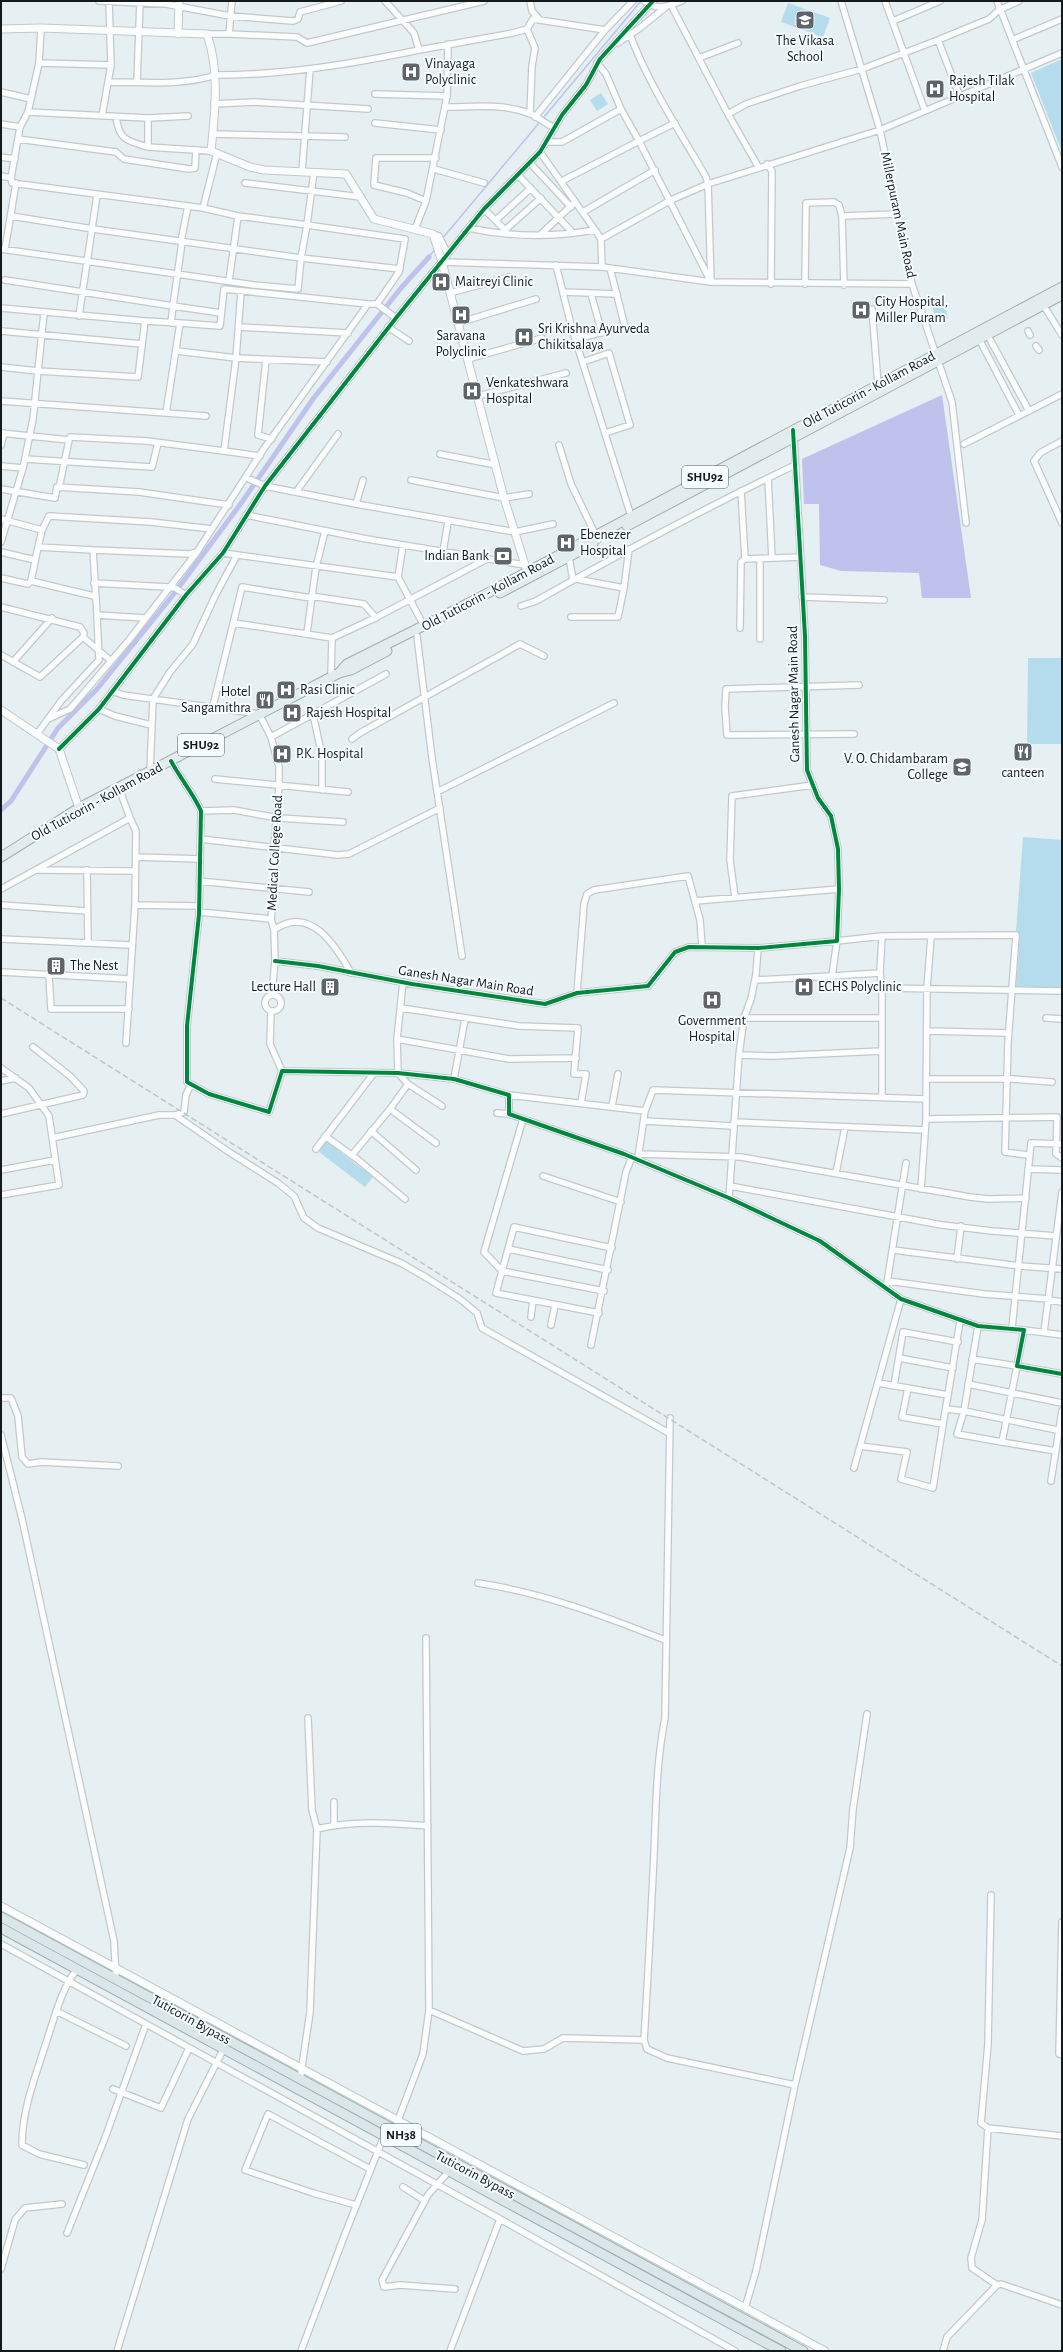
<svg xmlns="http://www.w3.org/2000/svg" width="1063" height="2352" font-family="'Alegreya Sans',sans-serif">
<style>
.green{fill:#b5dcec}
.water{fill:#bec2ec}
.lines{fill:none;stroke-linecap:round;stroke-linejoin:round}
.stream{stroke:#bec2ec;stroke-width:1.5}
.canal{stroke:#bec2ec;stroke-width:5}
.minor-casing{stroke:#c2c9cc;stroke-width:8}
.tertiary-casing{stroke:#c2c9cc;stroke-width:9}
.primary-casing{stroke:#9caeb1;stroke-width:11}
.trunk-casing{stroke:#9caeb1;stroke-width:11}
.minor{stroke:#fbfdfd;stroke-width:5.5}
.tertiary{stroke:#fbfdfd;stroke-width:7}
.primary{stroke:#e3eced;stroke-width:9}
.trunk{stroke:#dae6e8;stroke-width:9}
.rail{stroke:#c1c4c4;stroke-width:1.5;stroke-dasharray:6 3;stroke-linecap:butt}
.cycleway-casing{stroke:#f5fcff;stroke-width:6}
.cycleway{stroke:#00873e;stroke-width:4}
.labels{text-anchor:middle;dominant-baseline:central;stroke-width:4;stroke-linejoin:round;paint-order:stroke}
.shield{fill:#f5fcff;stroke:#585d60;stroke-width:1}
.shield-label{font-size:13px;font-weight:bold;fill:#14191c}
.poi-label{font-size:14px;fill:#14191c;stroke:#f5fcff;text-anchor:start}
.street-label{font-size:14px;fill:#14191c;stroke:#f5fcff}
</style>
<rect width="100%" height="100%" fill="#e6eff2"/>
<path class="green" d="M788,3L830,18L823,37L781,22Z
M1062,59V152L1031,73Z
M601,93L608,104L597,111L590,100Z
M944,298L948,319L936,321L931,301Z
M1028,658H1062V744H1027Z
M1023,837L1062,840V989L1016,987L1020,935L1016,931Z
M326,1141L373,1177L365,1187L319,1152Z"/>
<path class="water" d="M942,395L971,598H922L919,573L841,571L820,565L819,504H804L802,459Z"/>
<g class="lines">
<path class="stream" d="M442,239L641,1
M429,257L435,249"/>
<path class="canal" d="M1,810L11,801L58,728L97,689L173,595L242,502L313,399L401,288L429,257"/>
<g class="minor-casing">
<path id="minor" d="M99,1L166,4L230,16L293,21L298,19L300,12L341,1
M385,1L414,33L419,50L513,33L527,29L533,19L605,30
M530,1L532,11L540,20
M644,1C656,11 669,6 682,1
M841,1L880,130L912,284L952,402L966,523
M885,1L925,111
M997,1L1062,167
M671,5L728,114L759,168
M893,21L940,1
M527,29L535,48L532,66L530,114
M207,34H229L232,1
M229,34L297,37L307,43L484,1
M630,35C649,85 679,130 706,177L708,184L711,282
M938,40L960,97
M1012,40L1062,19
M618,43L640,28L667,6
M699,58L738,43
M39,63L111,65
M597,63L606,74L621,109L639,141L675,123
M109,82C143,82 183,86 216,75C285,75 351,64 419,50
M137,82L140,2
M1,92L31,99
M375,94L447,96
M214,104L254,102L368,109
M445,107C473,107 504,103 531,114C539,118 546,124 555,128
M28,112L39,63L41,28
M728,114L746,104L800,86L862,69L938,40L989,19L999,10L1019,1
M102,116L111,65L109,2
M116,117C119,140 127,141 148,147
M535,117L605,30L633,1
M148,118L188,116
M375,123L441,130
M1,124L20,127
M213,134L345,137
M18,139L116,152L124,159L189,169L195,168L196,150
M547,142H562L621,109
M211,151L148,147V118L28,112L20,127L11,178L12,183L203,208L238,216
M540,152L595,230
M1,157L15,159
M530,163L571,207
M767,164L772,171L771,284
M434,169L484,183
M302,171L310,69
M314,172L307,225L405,239L399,272L377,304L396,318
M518,175L573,233
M1,176L11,178
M562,181L639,141L709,278
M245,183L361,197
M426,201L407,193L374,185L376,158H436
M203,208L217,153
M484,209L506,231
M583,212L655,170
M842,216L897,214
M496,220L531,188
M469,228C509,237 554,237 595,230L601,239
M415,229L426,201L447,96L448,44
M505,230L541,198
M433,234L439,236L447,253
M540,235L572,205
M181,241L188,206
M1,249L254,285L298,289L301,258L93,229L11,216
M5,249L16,183
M442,262L602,267L711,282L912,284
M556,265L572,329L631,516
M602,267L601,239L671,200L708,184L880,130L1062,53
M5,280L173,306L182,242
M229,281L238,216L307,225L301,258L400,269
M805,284L806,203L834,202L839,205L842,216L844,285
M563,292L617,294
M450,293L509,277
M591,294L602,333
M1042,303L1062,335
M1,308L145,321L138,377L38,371L1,367
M872,309L878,385
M79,316L97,195
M171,323L173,306L221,313
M180,323L220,326L224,289L368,304
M458,323L536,299
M239,327L348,333
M388,327L409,341
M1,331L142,344
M1028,331L1030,335
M987,334L1029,411
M575,339L625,327L610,268
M979,339L1019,415
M1036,346L1039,350
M177,351L236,358L241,292
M468,359L542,338
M266,360L258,435L272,439
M583,362L609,353L630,425L605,433
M478,396L566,373
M1,401L166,413L180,323L145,321
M166,413L206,416
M1,433L69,440L70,437L147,441L224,451L236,358L327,362
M1062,441L1040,453L1034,461L1062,523
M964,444L1062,394
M1,445L4,433
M559,445L571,484L598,540
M224,451L260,456
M440,454L496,465
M25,459L152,467L158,443
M1,466L23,468
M247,478L265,486L356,504L515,532L553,524
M768,478L772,558
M411,480L504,498L529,494
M59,488L69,440
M1,489L55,498L57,487L139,492L229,505
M296,492L338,434
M356,504L363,480
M246,515L367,539L525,565
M1,519L42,530L38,547
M42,530L49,516L151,522L212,529
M1,542L23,468L33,419L44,313
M403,545L398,577L424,626
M93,550L190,554L197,552
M1,552L35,560
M443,552L448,522
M223,553L398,577
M569,557L573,580
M745,559L800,557
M760,559V639
M1,578L28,584L31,581L38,547L93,550L97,615L145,618
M31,581L94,596
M94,583L168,587L175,588L186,595
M624,588L629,549
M311,596L364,604L376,618
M802,597L884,600
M521,606L536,601C621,553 707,507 795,465
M1,607L80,627L84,633L83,637L40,677L1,655
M571,617H618L624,588L576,579
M234,623L332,638L373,619L485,560
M740,628L741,562L745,559L741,491
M307,633L316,567L325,531
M417,636L432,758L462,956
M83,637L110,660
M13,662L52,618
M331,676L332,638
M112,691L123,695L259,714L271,737L279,767V785L274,846L275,876L271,919L274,930L275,961L272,994
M213,706L242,587L311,598
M99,709L115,716L151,725
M313,714L322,756V790
M48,719L70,709L129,640L197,552L265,447L368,304H377
M37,734L61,701L99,660L97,615
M854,734L727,735L725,707L726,689L859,685
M271,737L386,674
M352,739L360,733L520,644L544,656
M59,749L99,709L186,595L223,553L265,486L396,318L484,209L540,152L562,115L586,85L600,59L653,1
M171,761C180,778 193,793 201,811L199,915L187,1026V1082L209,1094L269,1112L282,1071L398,1073L454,1079L509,1095V1114L624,1154L729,1198L820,1241L901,1299L978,1326L1024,1330L1017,1366L1062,1374
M150,772L153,699L170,672L193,644L215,596L237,555
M215,779L348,792
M437,792L614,703
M201,811L234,810L278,818L343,822
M201,839L338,855L349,854L440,808
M136,857L200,859
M37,870L134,871
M87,870L88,943
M199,881L309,892
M1,889L130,818L119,788
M735,897L730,860L732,796L813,785
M695,901L839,889
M1,905L87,911
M135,905L199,906
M199,912L271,919
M274,930C310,904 336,946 351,973
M1,939L131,945
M275,961L318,966L412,984L545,1004L577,993L648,986L675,952L689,947L758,948L837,941L839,889L838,849L831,816L818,798L807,770L805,636L794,436
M1,972L130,979
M880,973L882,936
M49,976L51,1009H129
M832,976L880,973L882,988L1062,991
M755,980L832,976L837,941L882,936L1016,935L1008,1042L1005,1152L1028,1155
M882,988V1097
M577,993L584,904L587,894L594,890L688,876L700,920L702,946
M265 1003a8 8 0 1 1 16 0a8 8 0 1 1-16 0Z
M401,1008L519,1026L578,1028L574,1074H586L581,1103
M271,1011L270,1044L282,1071
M744,1018H881
M1046,1018L1062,1019
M928,1031L1009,1033
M397,1039L509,1059L576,1058
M126,1043L135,905L136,831L130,818
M739,1055L774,1056L882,1051
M1,1068L29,1088L49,1116L59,1185L1,1195
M454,1079L465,1019
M928,1079H1013L1052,1082
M1,1081L16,1078
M408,1084L442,1106
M509,1095L645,1111
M612,1106L618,1074
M390,1109L436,1143
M497,1113L509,1114
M1,1114L83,1095L84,1091L70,1076L33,1047
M175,1115L229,1152L278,1183L294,1196L304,1218L318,1228L401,1263L427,1278L460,1299L477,1313L482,1328L669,1433
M523,1119L484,1252L502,1271L604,1291
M926,1119L927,988L931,937
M645,1121L733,1126
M734,1122L925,1130
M371,1131L416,1170
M325,1136L357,1159L405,1199
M52,1138L159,1115H175L184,1112L186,1095L191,1084
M316,1149L374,1073
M639,1154L741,1157L970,1197L988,1199L1026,1198
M352,1155L390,1109L408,1084L398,1073L397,1039L403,982
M638,1158L645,1111L653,1090L926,1099
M1028,1169L1062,1170
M1,1170L55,1160
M836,1173L845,1127
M543,1176L621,1202
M730,1186L942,1225L992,1231L1056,1236
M921,1189L926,1119L1057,1117L1056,1154L1062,1158
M729,1198L739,1055L744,1018L751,999L756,974L758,948
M508,1249L608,1270
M893,1250L1020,1266L1062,1269
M957,1259L961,1226
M888,1281L984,1294L1049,1299
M887,1283L906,1163
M1049,1300L1062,1302
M599,1313L496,1293L514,1227L612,1248
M531,1317L533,1300
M551,1325L555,1305
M978,1326L964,1411L1062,1431
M1012,1328L1031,1143L1062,1144
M1024,1330L1062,1335
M1044,1332L1062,1192
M591,1345L626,1172L632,1157
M899,1358L953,1368
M878,1383L948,1395L960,1321
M968,1384L1062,1403
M894,1386L903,1332L958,1342
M908,1388L902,1417L943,1424L948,1395
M1,1398H11L18,1416L22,1457L28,1464L41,1462L118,1466
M946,1409L964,1411L957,1434L1002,1442L1017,1366L972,1359
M670,1418L665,1718C656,1764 656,1808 654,1854C651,1916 648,1978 644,2040L647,2049L667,2058L795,2085
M1,1435L22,1519L114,1941L116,1979
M1002,1442L1056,1451
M860,1446L907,1452L901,1479L933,1488L943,1424
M854,1468L901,1299
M1051,1481L1062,1411
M478,1583C544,1593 604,1616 665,1640
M334,1825V1802
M317,1829C353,1820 392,1823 428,1826
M991,1895L988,2044L981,2123L988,2128L1062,2136
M1062,1922L1059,2054L1062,2055
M1,1944L500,2219
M77,1969C60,1991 54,2020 45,2046C35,2078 22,2110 22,2145L39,2154L84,2165
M429,2010L523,2051L544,2049L563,2038L644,2040
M56,2011L126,2046
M300,2080L310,2012L317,1829L312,1810L308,1718
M113,2089L161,2108L189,2048
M988,2128L982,2220L971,2258L972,2268L997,2285
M394,2131L423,2054L429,2010L426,1638
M449,2171L428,2195L382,2280L384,2287L400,2285L455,2289
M403,2187L425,2201
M356,2205L313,2193L245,2170L268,2114L370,2169
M67,2233L105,2138L146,2024
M1,2269L15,2220L25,2208L62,2204
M745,2308L756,2271L795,2085L850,1848L853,1809L867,1714
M117,2351L188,2119L223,2050
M301,2351L345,2234L384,2136
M450,2351L500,2219L735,2351
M943,2351L947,2337L997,2285L1001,2284L1062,2305"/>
</g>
<g class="tertiary-casing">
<path id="tertiary" d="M1,29L41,28L207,34C220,71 215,112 211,151L250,167L264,170L346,174L374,219L433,234L442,262L504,498L527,571
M178,34L179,1
M1,710L59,749L79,808
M1,1906L825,2351"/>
</g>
<g class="primary-casing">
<path id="primary" d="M627,526L1062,295
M500,593L593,544
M339,673L351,670L387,651
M1,857L79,808L339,673L347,664L471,602L1062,287"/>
</g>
<g class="trunk-casing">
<path id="trunk" d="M1,1917L803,2351
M1,1928L781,2351"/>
</g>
<use href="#minor" class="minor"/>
<use href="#tertiary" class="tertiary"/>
<use href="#primary" class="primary"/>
<use href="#trunk" class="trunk"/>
<path class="rail" d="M1,998L1062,1666"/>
<g class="cycleway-casing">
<path id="cycleway" d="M59,749L99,709L186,595L223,553L265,486L396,318L484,209L540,152L562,115L586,85L600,59L653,1
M171,761C180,778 193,793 201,811L199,915L187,1026V1082L209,1094L269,1112L282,1071L398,1073L454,1079L509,1095V1114L624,1154L729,1198L820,1241L901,1299L978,1326L1024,1330L1017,1366L1062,1374
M275,961L318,966L412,984L545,1004L577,993L648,986L675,952L689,947L758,948L837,941L839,889L838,849L831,816L818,798L807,770L805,636L793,430"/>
</g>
<use href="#cycleway" class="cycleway"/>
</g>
<defs>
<g id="school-square" transform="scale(1)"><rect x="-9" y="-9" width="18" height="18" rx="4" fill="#5e6467" stroke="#f5fcff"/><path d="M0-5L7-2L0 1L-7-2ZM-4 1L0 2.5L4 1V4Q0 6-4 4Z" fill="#fff"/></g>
<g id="hospital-square" transform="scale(1)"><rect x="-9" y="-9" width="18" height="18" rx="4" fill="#5e6467" stroke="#f5fcff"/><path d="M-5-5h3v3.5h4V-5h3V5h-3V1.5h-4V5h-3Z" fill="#fff"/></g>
<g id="bank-square" transform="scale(1)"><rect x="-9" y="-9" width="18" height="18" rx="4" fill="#5e6467" stroke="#f5fcff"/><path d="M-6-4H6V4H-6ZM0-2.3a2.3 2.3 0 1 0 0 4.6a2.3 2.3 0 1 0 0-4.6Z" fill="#fff"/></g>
<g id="restaurant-square" transform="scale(1)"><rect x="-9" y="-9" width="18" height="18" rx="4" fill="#5e6467" stroke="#f5fcff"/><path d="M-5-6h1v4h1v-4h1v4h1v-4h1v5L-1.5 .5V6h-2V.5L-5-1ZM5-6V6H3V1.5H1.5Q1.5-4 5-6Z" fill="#fff"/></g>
<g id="university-square" transform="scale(1)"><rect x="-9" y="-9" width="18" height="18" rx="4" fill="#5e6467" stroke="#f5fcff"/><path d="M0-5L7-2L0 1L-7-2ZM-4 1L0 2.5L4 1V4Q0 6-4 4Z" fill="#fff"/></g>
<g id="building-square" transform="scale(1)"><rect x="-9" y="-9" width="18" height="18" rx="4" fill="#5e6467" stroke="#f5fcff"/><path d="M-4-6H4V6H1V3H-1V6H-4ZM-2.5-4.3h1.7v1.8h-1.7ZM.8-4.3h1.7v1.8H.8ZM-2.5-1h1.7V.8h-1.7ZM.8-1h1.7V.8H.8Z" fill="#fff"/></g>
</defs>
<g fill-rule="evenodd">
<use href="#school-square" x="805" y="20"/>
<use href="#hospital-square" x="411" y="72"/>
<use href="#hospital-square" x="935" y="89"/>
<use href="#hospital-square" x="441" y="282"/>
<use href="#hospital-square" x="861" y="310"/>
<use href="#hospital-square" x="461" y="315"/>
<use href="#hospital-square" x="524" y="337"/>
<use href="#hospital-square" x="472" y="391"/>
<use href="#hospital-square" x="566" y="543"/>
<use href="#bank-square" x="503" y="556"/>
<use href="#hospital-square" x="286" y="690"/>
<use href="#restaurant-square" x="265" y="700"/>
<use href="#hospital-square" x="292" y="713"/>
<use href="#restaurant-square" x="1023" y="752"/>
<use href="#hospital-square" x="282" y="754"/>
<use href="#university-square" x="962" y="767"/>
<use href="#building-square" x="56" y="966"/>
<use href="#building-square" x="330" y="987"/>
<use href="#hospital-square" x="804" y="987"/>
<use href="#hospital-square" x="712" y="1000"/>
</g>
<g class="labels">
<g class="shield">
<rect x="682" y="466" width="46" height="22" rx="3"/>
<rect x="178" y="734" width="46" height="22" rx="3"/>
<rect x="381" y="2124" width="40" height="22" rx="3"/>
</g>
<g class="shield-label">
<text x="705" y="477">SHU92</text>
<text x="201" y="745">SHU92</text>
<text x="401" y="2135">NH38</text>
</g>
<g class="poi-label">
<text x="805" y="41" text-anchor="middle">The Vikasa<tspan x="805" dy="16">School</tspan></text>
<text x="425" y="64">Vinayaga<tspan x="425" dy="16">Polyclinic</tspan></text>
<text x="949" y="81">Rajesh Tilak<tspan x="949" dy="16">Hospital</tspan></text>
<text x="455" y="282">Maitreyi Clinic</text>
<text x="875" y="302">City Hospital,<tspan x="875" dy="16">Miller Puram</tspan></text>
<text x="538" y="329">Sri Krishna Ayurveda<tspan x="538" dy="16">Chikitsalaya</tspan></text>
<text x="461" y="336" text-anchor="middle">Saravana<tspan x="461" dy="16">Polyclinic</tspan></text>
<text x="486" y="383">Venkateshwara<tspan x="486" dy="16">Hospital</tspan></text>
<text x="580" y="535">Ebenezer<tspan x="580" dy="16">Hospital</tspan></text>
<text x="489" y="556" text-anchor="end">Indian Bank</text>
<text x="300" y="690">Rasi Clinic</text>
<text x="251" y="692" text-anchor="end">Hotel<tspan x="251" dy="16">Sangamithra</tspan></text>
<text x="306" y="713">Rajesh Hospital</text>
<text x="296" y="754">P.K. Hospital</text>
<text x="948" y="759" text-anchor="end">V. O. Chidambaram<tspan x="948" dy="16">College</tspan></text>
<text x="1023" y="773" text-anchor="middle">canteen</text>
<text x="70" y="966">The Nest</text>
<text x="316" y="987" text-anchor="end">Lecture Hall</text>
<text x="818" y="987">ECHS Polyclinic</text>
<text x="712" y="1021" text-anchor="middle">Government<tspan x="712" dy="16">Hospital</tspan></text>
</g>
<g class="street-label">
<text transform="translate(898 215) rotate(78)">Millerpuram Main Road</text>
<text transform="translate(869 390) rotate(-28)">Old Tuticorin - Kollam Road</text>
<text transform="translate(488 593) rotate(-28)">Old Tuticorin - Kollam Road</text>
<text transform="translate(794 694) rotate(-91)">Ganesh Nagar Main Road</text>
<text transform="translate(97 802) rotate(-29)">Old Tuticorin - Kollam Road</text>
<text transform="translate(275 853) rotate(-87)">Medical College Road</text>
<text transform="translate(466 981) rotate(9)">Ganesh Nagar Main Road</text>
<text transform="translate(191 2020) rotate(29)">Tuticorin Bypass</text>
<text transform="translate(475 2175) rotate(28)">Tuticorin Bypass</text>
</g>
</g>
<rect width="1063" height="2352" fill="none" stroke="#14191c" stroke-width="4"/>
</svg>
